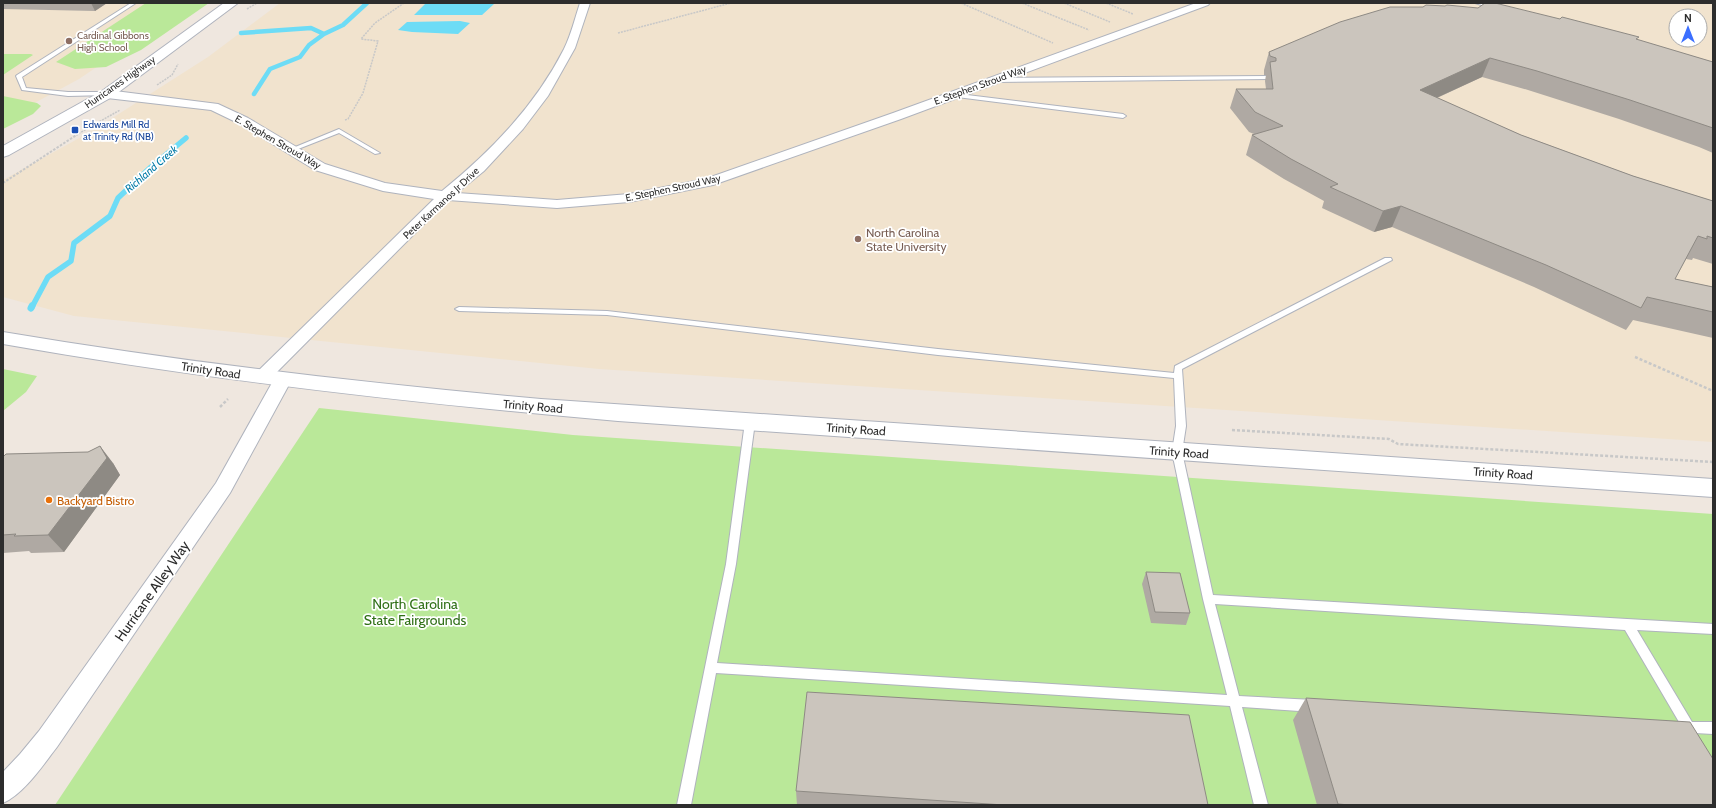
<svg xmlns="http://www.w3.org/2000/svg" width="1716" height="808" font-family="Cabin,sans-serif">
<style>
.education{fill:#f1e3ce;fill-rule:evenodd}
.green{fill:#bae899}
.water{fill:#6ddcf6}
.lines{fill:none;stroke-linecap:round;stroke-linejoin:round}
.stream-far2{stroke:#6ddcf6;stroke-width:4.5}
.stream-far1{stroke:#6ddcf6;stroke-width:5.5}
.stream{stroke:#6ddcf6;stroke-width:7}
.lane-casing{stroke:#afb3bd;stroke-width:2}
.street-casing{stroke:#afb3bd;stroke-width:2}
.secondary-casing{stroke:#afb3bd;stroke-width:2}
.path-far2{stroke:#c8c8c8;stroke-width:1.5;stroke-dasharray:2 1;stroke-linecap:butt}
.path-far1{stroke:#c8c8c8;stroke-width:2;stroke-dasharray:2.5 1.5;stroke-linecap:butt}
.path{stroke:#c8c8c8;stroke-width:2.5;stroke-dasharray:3 2;stroke-linecap:butt}
.lane{fill:#fff;fill-rule:evenodd}
.street{fill:#fff;fill-rule:evenodd}
.secondary{fill:#fff;fill-rule:evenodd}
.wall{fill:#afa9a3}
.shaded-wall{fill:#8e8a84}
.building{fill:#cbc5bd;stroke:#8e8a84}
.education-dot{fill:#8d6e63;stroke:#fff;stroke-width:1.5}
.transit-dot{fill:#1a4fb4;stroke:#fff;stroke-width:1.5}
.food-dot{fill:#e8710a;stroke:#fff;stroke-width:1.5}
.labels{text-anchor:middle;dominant-baseline:central;stroke-width:3.5;stroke-linejoin:round;paint-order:stroke}
.far-education-label{font-size:10px;fill:#785e54;stroke:#fff;text-anchor:start}
.far-street-label{font-size:10px;fill:#2d2d2d;stroke:#fff}
.far-transit-label{font-size:10px;fill:#164399;stroke:#fff;text-anchor:start}
.far-water-label{font-size:11px;font-style:italic;fill:#067ca8;stroke:#fff}
.education-label{font-size:12px;fill:#785e54;stroke:#fff;text-anchor:start}
.street-label{font-size:12px;fill:#2d2d2d;stroke:#fff}
.food-label{font-size:12px;fill:#c56008;stroke:#fff;text-anchor:start}
.near-street-label{font-size:14px;fill:#2d2d2d;stroke:#fff}
.near-park-label{font-size:14px;fill:#307017;stroke:#fff}
</style>
<rect width="100%" height="100%" fill="#efe7df"/>
<path class="education" d="M3,3H192L79,79L3,120Z
M280,3H1713V442L599,369L74,316L3,297V180L92,131L208,57ZM1676,16H1700V40H1676Z"/>
<path class="green" d="M146,3H209L141,50L106,67L75,69L56,62Z
M3,54H31L33,55L3,75Z
M3,96L37,103L41,106L33,114L3,129Z
M3,369L37,376L26,392L3,411Z
M319,408L573,435L1713,514V805H55Z"/>
<path class="water" d="M426,3H494V4L482,15H414Z
M460,21L470,23L458,34L412,32L398,30L407,22Z"/>
<g class="lines">
<path class="stream-far2" d="M241,33L311,28L324,34
M254,94L270,69L300,57L309,45L324,34L343,25L367,3"/>
<path class="stream-far1" d="M32,307L48,277L71,261L74,243L110,216L118,198L151,167L186,138"/>
<path class="stream" d="M31,308L32,306"/>
<g class="lane-casing">
<path id="lane" d="M131,3H136L22,77L26,88L68,92H107L109,93V95L68,96L22,90L16,76L17,75Z
M1475,3H1483L1490,6L1488,7Z
M1267,76L1269,77V79L994,82L991,80L994,78Z
M951,93L1123,114L1126,116L1123,118L949,96L948,95Z
M339,129L380,153L375,154L339,133L293,151L288,150Z
M1385,258H1391L1392,260L1182,369L1186,426L1182,452L1213,595L1713,624V634L1637,630L1692,722H1713V734L1695,733L1690,736L1678,731L1676,727L1679,722L1625,630L1215,604L1239,696L1314,700L1318,702L1320,706L1318,710L1314,712L1242,707L1268,805H1254L1230,706L716,673L691,805H677L726,564L745,422L750,419L755,422L736,564L717,663L1227,695L1203,599L1172,452L1176,426L1174,378L938,355L607,315L459,311L455,309L459,307L607,311L938,349L1174,373L1175,366Z"/>
</g>
<g class="street-casing">
<path id="street" d="M580,3H590L575,48L548,96L523,129L484,171L457,193L557,200L629,194L705,179L893,113L1196,3H1210L1208,5L901,119L713,185L629,202L557,208L448,200L268,381L262,383L256,381L253,377L256,373L434,199L383,191L315,170L240,124L211,110L107,98L103,96L101,94L103,92L107,90L218,104L248,118L325,164L385,183L442,191C491,151 535,106 564,49C571,35 575,18 580,3Z
M282,375L288,377L291,381L230,493L57,747C43,765 24,794 3,803V772L20,754L39,731L216,483L273,381L276,377Z"/>
</g>
<g class="secondary-casing">
<path id="secondary" d="M224,3H238L112,97L9,155L3,157V146L102,91Z
M3,332C181,362 361,383 541,399L1713,479V497L618,421C412,403 207,380 3,344Z"/>
</g>
<path class="path-far2" d="M961,3L1053,43
M1022,3L1089,30
M1064,3L1110,22
M1106,3L1133,14
M247,9L257,3
M618,33L731,3
M157,85L172,75L178,64
M345,120L348,119L363,93L378,41L361,39L375,23L404,3
M76,135L120,110"/>
<path class="path-far1" d="M3,183L78,134"/>
<path class="path" d="M1635,357L1713,391
M220,407L228,399
M1232,430L1389,439L1398,444L1713,462"/>
<use href="#lane" class="lane"/>
<use href="#street" class="street"/>
<use href="#secondary" class="secondary"/>
</g>
<path class="wall" d="M3,3H107L95,11L3,9Z
M1637,40L1713,62V153L1699,147L1619,119L1528,90L1482,77L1437,98L1521,135L1633,176L1713,201V264L1693,258L1692,260L1686,259L1675,279L1713,287V338L1633,320L1626,330L1534,287L1392,227L1374,232L1322,208L1324,201L1284,179L1246,155L1252,135L1254,134L1249,132L1230,108L1236,89H1266L1265,81L1266,75H1264V70L1269,52Z
M3,457L113,463L120,475L64,552L31,553L29,551L3,553Z
M1146,572L1190,613L1186,625L1151,623L1142,584Z
M1306,698L1713,805H1317L1293,720Z
M796,791L1208,805H797Z"/>
<path class="shaded-wall" d="M91,3H107L95,11Z
M1490,58L1482,77L1412,109L1420,90Z
M1401,206L1392,227L1374,232L1383,211Z
M100,446L113,463L120,475L64,552L48,535Z"/>
<path class="building" d="M1485,3H1495L1560,19L1562,17L1639,37L1636,39L1713,62V128L1630,100L1537,71L1490,58L1420,90L1521,135L1633,176L1713,201V238L1707,236V239L1698,236L1675,279L1713,287V312L1647,297L1641,308L1546,265L1401,206L1383,211L1330,187L1338,184L1291,159L1252,135L1283,126L1255,112L1236,89H1273L1270,62L1276,61V58L1270,56L1269,52L1340,22L1390,7H1423L1426,5L1445,6L1447,5L1478,8Z
M100,446L107,458L48,535L14,536L16,534L3,535V457L6,454L88,452Z
M1146,572L1180,573L1190,613L1155,612Z
M807,692L1189,715L1208,805H1004L796,791Z
M1306,698L1690,722L1713,759V805H1350L1338,804Z"/>
<g class="education-dot">
<circle cx="69" cy="41" r="4"/>
<circle cx="858" cy="239" r="4"/>
</g>
<rect class="transit-dot" x="71" y="126" width="8" height="8" rx="2"/>
<circle class="food-dot" cx="49" cy="500" r="4"/>
<g class="labels">
<g class="far-education-label">
<text x="77" y="35">Cardinal Gibbons<tspan x="77" dy="12">High School</tspan></text>
</g>
<g class="far-street-label">
<text transform="translate(120 82) rotate(-35)">Hurricanes Highway</text>
<text transform="translate(980 85) rotate(-20)">E. Stephen Stroud Way</text>
<text transform="translate(278 142) rotate(30)">E. Stephen Stroud Way</text>
<text transform="translate(673 188) rotate(-12)">E. Stephen Stroud Way</text>
<text transform="translate(441 203) rotate(-43)">Peter Karmanos Jr Drive</text>
</g>
<g class="far-transit-label">
<text x="83" y="124">Edwards Mill Rd<tspan x="83" dy="12">at Trinity Rd (NB)</tspan></text>
</g>
<g class="far-water-label">
<text transform="translate(151 169) rotate(-41)">Richland Creek</text>
</g>
<g class="education-label">
<text x="866" y="232">North Carolina<tspan x="866" dy="14">State University</tspan></text>
</g>
<g class="street-label">
<text transform="translate(211 370) rotate(8)">Trinity Road</text>
<text transform="translate(533 406) rotate(5)">Trinity Road</text>
<text transform="translate(856 429) rotate(4)">Trinity Road</text>
<text transform="translate(1179 452) rotate(4)">Trinity Road</text>
<text transform="translate(1503 473) rotate(4)">Trinity Road</text>
</g>
<g class="food-label">
<text x="57" y="500">Backyard Bistro</text>
</g>
<g class="near-street-label">
<text transform="translate(152 591) rotate(-55)">Hurricane Alley Way</text>
</g>
<g class="near-park-label">
<text x="415" y="604">North Carolina<tspan x="415" dy="16">State Fairgrounds</tspan></text>
</g>
</g>
<rect width="1716" height="808" fill="none" stroke="#2d2d2d" stroke-width="8"/>
<g transform="translate(1688 28)"><circle r="19" fill="#ffffff" stroke="#ababab"/>
<path d="M0-3L7 15L0 10L-7 15Z" fill="#3c6fff"/>
<text y="-6" font-size="11" font-weight="bold" text-anchor="middle" fill="#2d2d2d">N</text>
</g>
</svg>
